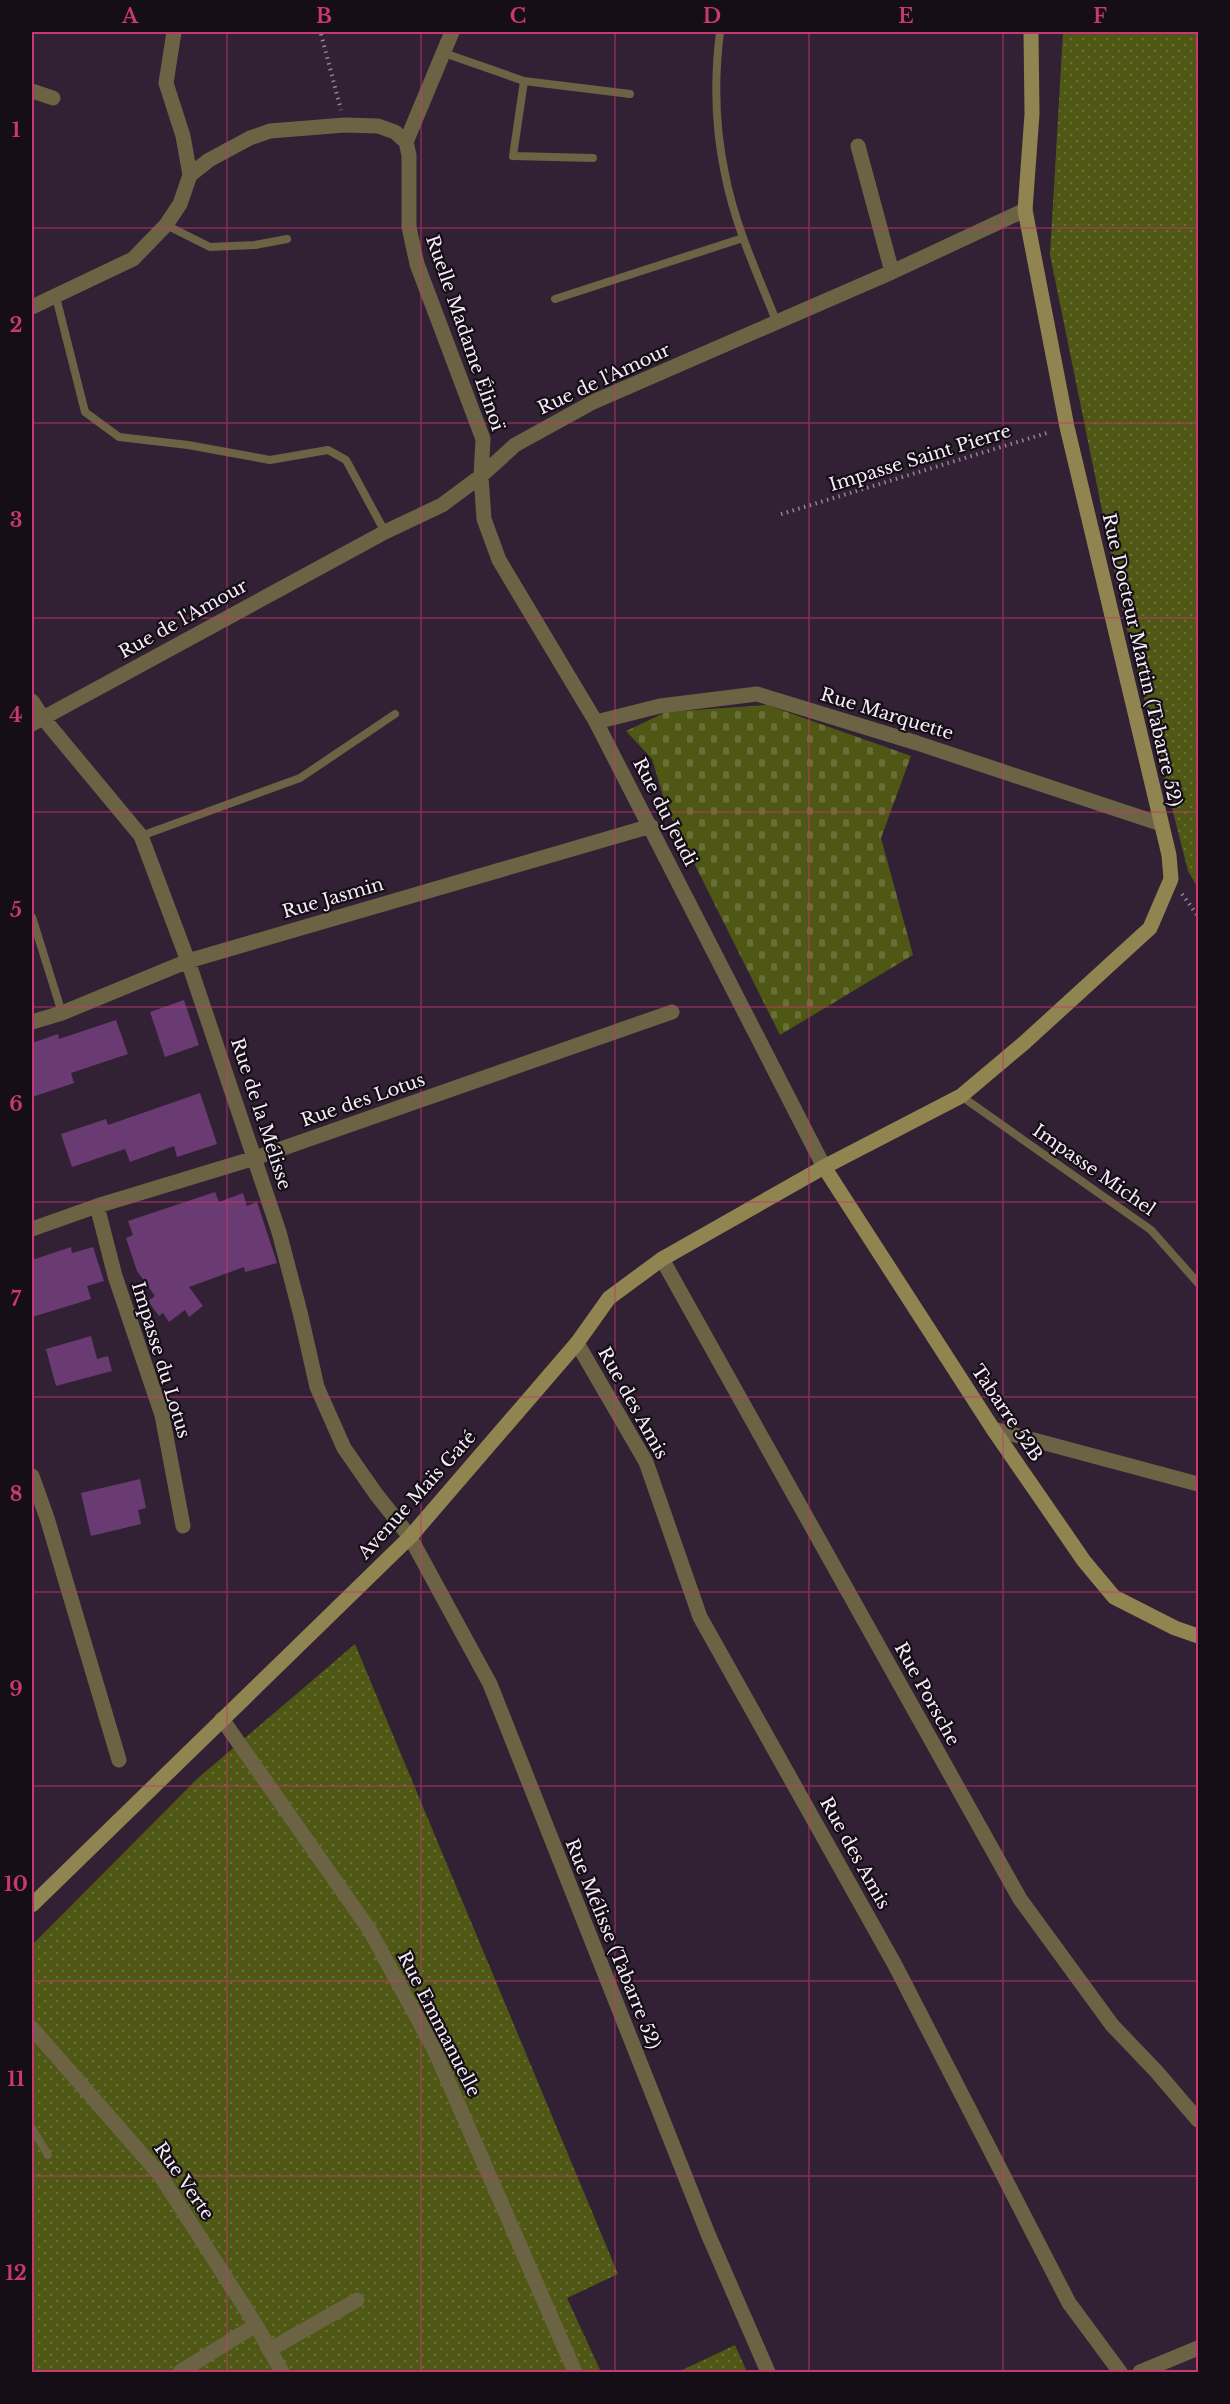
<svg xmlns="http://www.w3.org/2000/svg" width="1230" height="2404" font-family="'Libre Baskerville',serif">
<style>
.grass{fill:url(#grass-dots)}
.cemetery{fill:url(#cemetery-stones)}
.building{fill:#6a3a72}
.lines{fill:none;stroke-linecap:round;stroke-linejoin:round}
.path{stroke:#928494;stroke-width:4;stroke-dasharray:1.5 4.5;stroke-linecap:butt}
.lane{stroke:#6b6343;stroke-width:8}
.street{stroke:#6b6343;stroke-width:15}
.secondary{stroke:#908450;stroke-width:15}
.grid{fill:none;stroke:#ca3873;stroke-width:1.5;stroke-opacity:0.55}
.labels{text-anchor:middle;dominant-baseline:central;stroke-width:4.5;stroke-linejoin:round;paint-order:stroke}
.street-label{font-size:18px;fill:#f7edf9;stroke:#150e16}
.neatline{fill:none;stroke:#ca3873;stroke-width:2}
.grid-label{font-size:20px;text-anchor:middle;font-weight:bold;fill:#ca3873}
</style>
<defs>
<pattern id="grass-dots" width="8" height="8" patternUnits="userSpaceOnUse" patternTransform="scale(1.5)"><rect width="8" height="8" fill="#4e5714"/><path d="M2 2h.1M6 6h.1" fill="none" stroke="#686f37" stroke-width="1.8" stroke-linecap="round"/></pattern>
<pattern id="cemetery-stones" width="16" height="16" patternUnits="userSpaceOnUse" patternTransform="scale(1.5)"><rect width="16" height="16" fill="#4e5714"/><path d="M2 7V4a2 2 0 0 1 4 0v3zM10 15v-3a2 2 0 0 1 4 0v3z" fill="#686f37"/></pattern>
</defs>
<rect width="100%" height="100%" fill="#322134"/>
<path class="grass" d="M1063,32H1198V888L1188,871L1124,618L1050,255Z
M355,1644L618,2274L567,2298L601,2372H32V1945L198,1778Z
M735,2345L747,2372H678Z"/>
<path class="cemetery" d="M767,705L911,756L881,838L913,955L780,1035L667,809L652,759L626,731L666,712Z"/>
<path class="building" d="M184,1000L199,1045L165,1057L150,1012Z
M116,1020L128,1054L71,1073L74,1083L32,1097V1043L58,1034L59,1039Z
M200,1093L217,1144L177,1157L174,1146L130,1162L125,1149L72,1167L61,1134L106,1119L108,1125Z
M215,1192L219,1202L243,1193L247,1206L257,1202L277,1263L245,1272L244,1267L189,1287L203,1306L189,1317L185,1310L169,1322L163,1313L159,1316L148,1301L155,1296L137,1271L126,1238L133,1235L128,1221Z
M71,1247L72,1253L93,1247L104,1281L87,1286L91,1299L32,1317V1260Z
M91,1336L97,1359L108,1356L112,1371L56,1386L46,1349Z
M140,1479L146,1508L138,1510L141,1524L91,1536L81,1493Z"/>
<g class="lines">
<path class="path" d="M321,34L341,110
M781,514L1050,432
M1182,894L1198,916"/>
<path class="lane" d="M720,32C714,79 715,127 725,174C735,226 758,275 777,323
M444,53L524,81L630,94
M524,81L513,156L593,158
M166,225L210,247L255,245L287,239
M56,297L85,412L119,437L188,445L270,460L328,450L346,460L385,532
M555,299L743,238
M141,836L300,778L395,714
M32,917L62,1013
M961,1096L1151,1230L1198,1283
M32,2128L48,2155"/>
<path class="street" d="M174,32L166,83L183,136L190,175
M452,32L406,142L409,155V227L417,264L483,439L481,476L484,519L499,560L596,722L824,1167
M32,91L53,98
M858,146L892,272
M32,307L133,259L166,225L180,204L190,175L209,160L250,138L270,131L345,125L378,126L395,132L406,142
M32,701L43,718L141,836L188,961L279,1232L300,1312L317,1387L344,1448L376,1494L410,1537L490,1684L708,2234L768,2372
M596,722L660,706L757,694L917,743L1161,824
M32,724L385,532L442,505L481,476L515,445L593,402L892,272L1025,210
M32,1022L62,1013L188,961L651,826
M97,1206L115,1276L162,1415L183,1526
M32,1229L97,1206L255,1158L672,1012
M662,1259L1020,1899L1112,2025L1156,2071L1198,2120
M577,1343L646,1462L700,1617L895,1965L1069,2303L1120,2372
M993,1429L1198,1484
M32,1476L47,1518L119,1760
M222,1719L369,1929L434,2049L575,2372
M32,2028L160,2175L256,2325L282,2372
M269,2350L357,2300
M180,2372L256,2325
M1140,2372L1198,2348"/>
<path class="secondary" d="M824,1167L993,1429L1084,1561L1114,1597L1175,1628L1198,1636
M32,1905L410,1537L577,1343L609,1298L662,1259L824,1167L961,1096L1024,1043L1150,928L1171,879L1169,855L1067,427L1025,210L1032,114L1031,32"/>
</g>
<path class="grid" d="M227,32V2372M421,32V2372M615,32V2372M809,32V2372M1003,32V2372M32,228H1198M32,423H1198M32,618H1198M32,812H1198M32,1007H1198M32,1202H1198M32,1397H1198M32,1592H1198M32,1786H1198M32,1981H1198M32,2176H1198"/>
<g class="labels">
<g class="street-label">
<text transform="translate(465 333) rotate(71)">Ruelle Madame Élinoï</text>
<text transform="translate(604 379) rotate(-25)">Rue de l'Amour</text>
<text transform="translate(920 458) rotate(-17)">Impasse Saint Pierre</text>
<text transform="translate(183 619) rotate(-29)">Rue de l'Amour</text>
<text transform="translate(1142 660) rotate(77)">Rue Docteur Martin (Tabarre 52)</text>
<text transform="translate(887 714) rotate(17)">Rue Marquette</text>
<text transform="translate(665 812) rotate(63)">Rue du Jeudi</text>
<text transform="translate(333 898) rotate(-16)">Rue Jasmin</text>
<text transform="translate(363 1100) rotate(-19)">Rue des Lotus</text>
<text transform="translate(261 1114) rotate(72)">Rue de la Mélisse</text>
<text transform="translate(1094 1170) rotate(35)">Impasse Michel</text>
<text transform="translate(161 1360) rotate(73)">Impasse du Lotus</text>
<text transform="translate(633 1403) rotate(61)">Rue des Amis</text>
<text transform="translate(1007 1413) rotate(56)">Tabarre 52B</text>
<text transform="translate(417 1495) rotate(-48)">Avenue Maïs Gaté</text>
<text transform="translate(927 1694) rotate(61)">Rue Porsche</text>
<text transform="translate(855 1853) rotate(61)">Rue des Amis</text>
<text transform="translate(613 1944) rotate(68)">Rue Mélisse (Tabarre 52)</text>
<text transform="translate(439 2024) rotate(63)">Rue Emmanuelle</text>
<text transform="translate(184 2181) rotate(55)">Rue Verte</text>
</g>
</g>
<rect width="1230" height="2404" fill="none" stroke="#150e16" stroke-width="66"/>
<rect x="33" y="33" width="1164" height="2338" class="neatline"/>
<g class="grid-label">
<text x="130" y="23">A</text>
<text x="324" y="23">B</text>
<text x="518" y="23">C</text>
<text x="712" y="23">D</text>
<text x="906" y="23">E</text>
<text x="1100" y="23">F</text>
<text x="16" y="137">1</text>
<text x="16" y="332">2</text>
<text x="16" y="527">3</text>
<text x="16" y="722">4</text>
<text x="16" y="917">5</text>
<text x="16" y="1111">6</text>
<text x="16" y="1306">7</text>
<text x="16" y="1501">8</text>
<text x="16" y="1696">9</text>
<text x="16" y="1891">10</text>
<text x="16" y="2086">11</text>
<text x="16" y="2280">12</text>
</g>
</svg>
